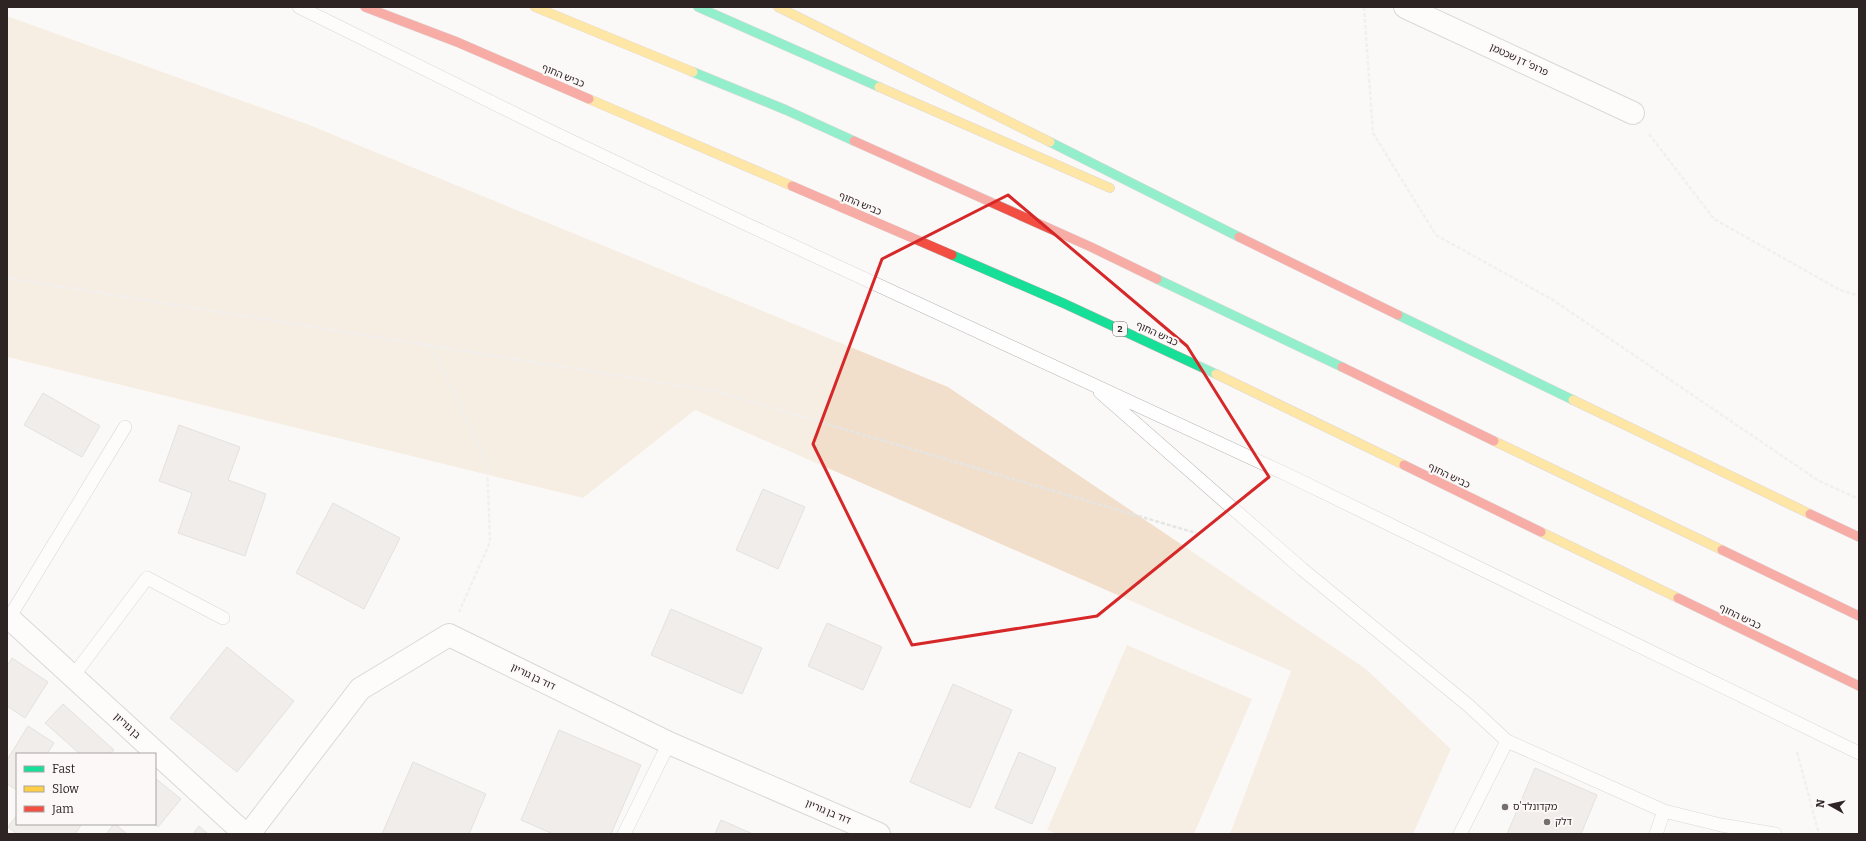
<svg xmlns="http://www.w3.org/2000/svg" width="1866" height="841" font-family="Bitter,'Noto Sans Hebrew',serif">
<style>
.green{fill:#f1dfcb}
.building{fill:#e2dedc;stroke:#c7c3c0}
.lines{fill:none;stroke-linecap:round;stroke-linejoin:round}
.lane-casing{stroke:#b3aead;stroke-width:14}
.street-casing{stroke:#b3aead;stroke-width:24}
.fast-casing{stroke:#beb0b2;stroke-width:10}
.slow-casing{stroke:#beb0b2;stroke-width:10}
.jam-casing{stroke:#beb0b2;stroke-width:10}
.path{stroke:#e5e5e4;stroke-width:2.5;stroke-dasharray:4 2;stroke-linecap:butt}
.lane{stroke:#fefefe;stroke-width:13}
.street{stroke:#fefefe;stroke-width:22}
.fast{stroke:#16e098;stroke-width:9}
.slow{stroke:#ffcf43;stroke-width:9}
.jam{stroke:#f24e42;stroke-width:9}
.marked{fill:none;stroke:#d62828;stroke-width:3;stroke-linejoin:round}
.poi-dot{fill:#756f6e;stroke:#fcf8f7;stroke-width:1.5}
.labels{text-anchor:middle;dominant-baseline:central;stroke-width:4;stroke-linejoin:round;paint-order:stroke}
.shield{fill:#fcf8f7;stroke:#6b6463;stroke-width:1}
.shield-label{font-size:9px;font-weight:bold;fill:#2d2423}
.street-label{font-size:10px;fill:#2d2423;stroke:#fcf8f7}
.poi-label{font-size:10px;fill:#2d2423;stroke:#fcf8f7;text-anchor:start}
</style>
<rect width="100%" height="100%" fill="#fbf9f8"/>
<path class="green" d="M7,16L307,124L948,387L1366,669L1451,749L1413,834H1230L1291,671L695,410L583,498L7,357Z
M1127,645L1252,699L1194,834H1057L1047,830Z"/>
<path class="building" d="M43,393L100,426L82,457L24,425Z
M179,425L240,447L228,480L266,494L245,556L178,533L192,493L159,481Z
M763,489L805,507L778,569L736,550Z
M333,503L400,538L364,609L296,573Z
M671,609L762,648L742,694L651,655Z
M827,623L882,647L863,690L808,666Z
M227,647L294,701L237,772L170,718Z
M12,658L48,682L25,718L7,706V666Z
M953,684L1012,710L970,808L910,782Z
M63,704L114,750L110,754H80L45,723Z
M28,726L54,743L47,754H17V790L7,784V760Z
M559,730L641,765L611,834H553L521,820Z
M1019,752L1056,768L1032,824L995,808Z
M413,762L486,794L469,834H382Z
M1535,768L1597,795L1581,834H1507Z
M155,778L181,799L158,827L155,824Z
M17,815V824H82L75,834H17L8,827Z
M721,820L753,834H715Z
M114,824H115L127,834H106Z
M199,826L208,834H193Z"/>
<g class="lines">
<g class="lane-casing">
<path id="lane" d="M299,7L548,130L746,224L1288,475L1859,753
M1100,392L1302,569L1468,705L1507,741L1664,811L1721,825L1775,834
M9,618L125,427
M73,676L147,578L223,618
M624,834L669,743
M1460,834L1507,741
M1656,834L1664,811"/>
</g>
<g class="street-casing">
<path id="street" d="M1405,7L1633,113
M9,618L245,834
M249,834L360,689L449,635L669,743L879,834"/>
</g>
<g class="fast-casing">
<path id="fast" d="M698,7L879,87
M693,72L786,110L854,141
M1050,142L1239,237
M952,255L1063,303L1216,374
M1157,279L1342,367
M1398,315L1573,400"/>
</g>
<g class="slow-casing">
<path id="slow" d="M535,7L693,72
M778,7L1050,142
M879,87L1110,188
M589,99L792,186
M1216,374L1404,465
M1573,400L1810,514
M1494,441L1722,550
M1541,532L1678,598"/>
</g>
<g class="jam-casing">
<path id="jam" d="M365,7L457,42L589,99
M854,141L1091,247L1157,279
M792,186L952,255
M1239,237L1398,315
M1342,367L1494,441
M1404,465L1541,532
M1810,514L1859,537
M1722,550L1859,616
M1678,598L1859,686"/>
</g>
<path class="path" d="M1364,7L1373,133L1436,235L1553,300L1819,481L1859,499
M1649,134L1714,219L1840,290L1859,296
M7,278L715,391L1196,533
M431,346L487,463L490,542L459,612
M1797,752L1819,834"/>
<use href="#lane" class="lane"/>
<use href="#street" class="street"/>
<use href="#fast" class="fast"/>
<use href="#slow" class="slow"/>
<use href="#jam" class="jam"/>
</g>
<path d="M0 0H1866V841H0ZM1008,195L1187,346L1269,477L1097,616L912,645L813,444L882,259Z" fill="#fbf9f8" fill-opacity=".55" fill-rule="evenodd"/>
<path class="marked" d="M1008,195L1187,346L1269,477L1097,616L912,645L813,444L882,259Z"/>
<g class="poi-dot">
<circle cx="1505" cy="807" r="4"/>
<circle cx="1547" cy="822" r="4"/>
</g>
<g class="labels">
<rect class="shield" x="1113" y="322" width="14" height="14" rx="3"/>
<g class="shield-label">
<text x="1120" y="329">2</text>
</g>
<g class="street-label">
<text transform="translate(1519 60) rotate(25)">פרופ' דן שכטמן</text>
<text transform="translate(563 76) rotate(23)">כביש החוף</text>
<text transform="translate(860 204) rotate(23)">כביש החוף</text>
<text transform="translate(1157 334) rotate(25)">כביש החוף</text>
<text transform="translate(1449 476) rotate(26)">כביש החוף</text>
<text transform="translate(1740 617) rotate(26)">כביש החוף</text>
<text transform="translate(533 677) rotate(26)">דוד בן גוריון</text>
<text transform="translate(127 726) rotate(43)">בן גוריון</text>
<text transform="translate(828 812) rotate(23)">דוד בן גוריון</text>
</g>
<g class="poi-label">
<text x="1513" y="807">מקדונלד'ס</text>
<text x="1555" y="822">דלק</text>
</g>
</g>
<rect width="1866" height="841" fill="none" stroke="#2d2423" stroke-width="16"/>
<rect x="16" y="753" width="140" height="72" fill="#fcf8f7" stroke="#a9a3a2"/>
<rect x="24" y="766" width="20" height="6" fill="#16e098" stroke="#a9a3a2"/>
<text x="52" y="773" font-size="12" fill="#2d2423">Fast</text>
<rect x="24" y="786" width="20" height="6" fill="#ffcf43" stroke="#a9a3a2"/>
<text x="52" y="793" font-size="12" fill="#2d2423">Slow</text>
<rect x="24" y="806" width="20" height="6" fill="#f24e42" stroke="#a9a3a2"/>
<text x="52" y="813" font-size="12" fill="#2d2423">Jam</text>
<g transform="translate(1830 805) rotate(278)" stroke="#fcf8f7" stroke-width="3" paint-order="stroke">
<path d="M0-3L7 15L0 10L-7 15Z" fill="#2d2423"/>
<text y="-6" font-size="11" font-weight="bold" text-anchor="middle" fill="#2d2423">N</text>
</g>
</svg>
